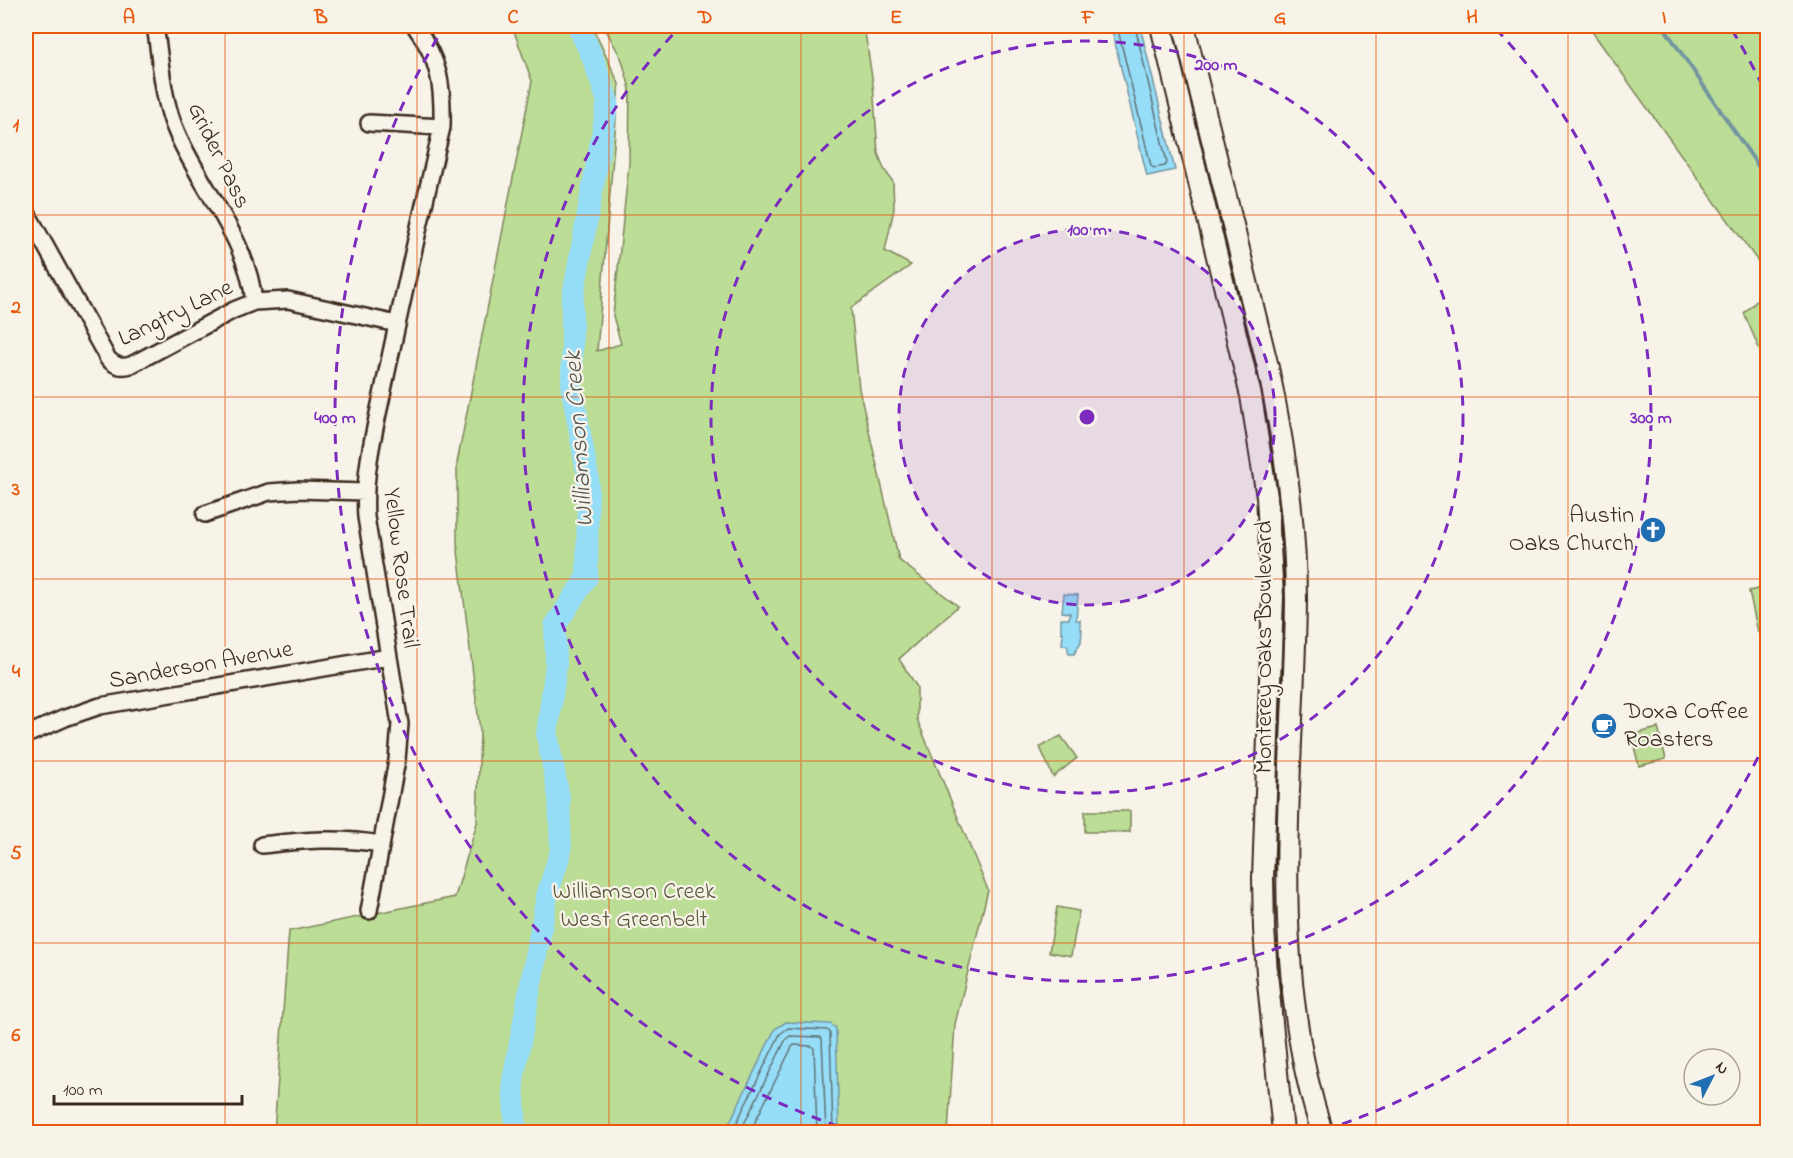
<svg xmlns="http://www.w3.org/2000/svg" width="1793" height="1158" font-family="'Indie Flower',sans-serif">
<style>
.green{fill:#bcdd96;stroke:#7c845a;stroke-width:1.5}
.water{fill:#96ddf8;stroke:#7295a1;stroke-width:1.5}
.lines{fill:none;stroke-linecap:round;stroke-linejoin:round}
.shore{stroke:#5f7275;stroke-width:1.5}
.stream{stroke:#7295a1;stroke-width:4}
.river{stroke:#96ddf8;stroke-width:22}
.minor-casing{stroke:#3b2a1e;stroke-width:20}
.tertiary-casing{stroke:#3b2a1e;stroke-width:24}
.minor{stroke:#f7f3e8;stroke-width:15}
.tertiary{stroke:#f7f3e8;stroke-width:20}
.grid{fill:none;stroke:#e8590c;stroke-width:1.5;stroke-opacity:0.55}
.ring{fill:none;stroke:#7b2cbf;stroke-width:3;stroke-dasharray:10 8}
.labels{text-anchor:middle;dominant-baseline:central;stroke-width:4.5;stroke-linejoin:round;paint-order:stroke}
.street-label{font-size:24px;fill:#3b2a1e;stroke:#f7f3e8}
.poi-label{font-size:24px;fill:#3b2a1e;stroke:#f7f3e8;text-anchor:end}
.park-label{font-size:24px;fill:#5b573c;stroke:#f7f3e8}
.water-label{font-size:26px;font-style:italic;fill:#525754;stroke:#f7f3e8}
.centre{fill:#7b2cbf;stroke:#f7f3e8;stroke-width:3}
.ring-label{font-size:18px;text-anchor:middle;font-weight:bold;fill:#7b2cbf;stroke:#f7f3e8;stroke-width:4.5;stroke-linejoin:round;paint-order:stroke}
.neatline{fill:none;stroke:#e8590c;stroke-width:2}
.grid-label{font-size:20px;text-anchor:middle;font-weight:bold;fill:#e8590c}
</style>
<rect width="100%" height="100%" fill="#f7f3e8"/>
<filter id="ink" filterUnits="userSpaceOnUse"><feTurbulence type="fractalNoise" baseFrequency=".0167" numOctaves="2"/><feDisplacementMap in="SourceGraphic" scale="12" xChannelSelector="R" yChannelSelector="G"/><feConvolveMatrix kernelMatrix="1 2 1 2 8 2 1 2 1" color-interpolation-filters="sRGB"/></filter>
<g filter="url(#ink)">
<path class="green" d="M512,26H592L619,84L597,351L621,344L613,316L629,163L630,89L622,60L604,26H864L873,84L878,153L884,169L893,182L894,209L885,251L911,265L851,308L859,389L899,560L958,606L899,659L917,687V719L988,890L955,1024L948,1132H274L289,931L455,897L477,823L480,731L457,543V463L532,81Z
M1588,26H1759L1768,41L1767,274Z
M1767,291V367L1744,313Z
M1767,587V630L1758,632L1749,591Z
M1658,728L1666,759L1639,766L1631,735Z
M1061,736L1077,758L1053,777L1040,747Z
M1085,811H1130V832H1085Z
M1057,907L1079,911L1071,956L1049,952Z"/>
<path class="water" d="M1111,26H1140L1175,170L1147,176Z
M1064,594L1078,595L1076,620H1080V629H1082L1081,642L1074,654H1069L1067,645H1062L1063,633H1061V619H1069L1070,613L1062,612Z
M786,1022L830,1024L836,1028L839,1132H725L775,1029Z"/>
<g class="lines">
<path class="shore" d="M1117,26L1151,166L1154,168L1165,166L1167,163L1135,26
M732,1132L780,1034L788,1028L827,1030L830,1032L833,1132
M740,1132L786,1039L790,1036L820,1037L822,1039L826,1132
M750,1132L792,1047L794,1045L811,1046L814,1048L817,1132"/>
<path class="stream" d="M1663,26L1758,166L1768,177"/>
<path class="river" d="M516,1132L513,1081L547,896L561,850L559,797L547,735L556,664L555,626L587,577L588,477L572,389V302L608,102L592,56L578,26"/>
<g class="minor-casing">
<path id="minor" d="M155,26C161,61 162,100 177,133C201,189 248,239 254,302
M369,123L442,127
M26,211L108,359C116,366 121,368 131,365L234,310L254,302L288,300L397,324
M205,514L269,492L298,490L365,492
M26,735L65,718L100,706L389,657
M262,845C304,840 339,837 381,844
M369,911L397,760L400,724L366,517C363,473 375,429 384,386C402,299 422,213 442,127C443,85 440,61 415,26"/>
</g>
<g class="tertiary-casing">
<path id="tertiary" d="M1161,26L1251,396L1267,497L1273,596L1263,878L1264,929L1267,973L1283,1132
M1184,26L1267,363C1284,441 1296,520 1296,601C1294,777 1266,961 1322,1132"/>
</g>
<use href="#minor" class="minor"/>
<use href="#tertiary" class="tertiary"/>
</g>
</g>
<path class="grid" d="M225,26V1132M417,26V1132M609,26V1132M801,26V1132M992,26V1132M1184,26V1132M1376,26V1132M1568,26V1132M26,215H1768M26,397H1768M26,579H1768M26,761H1768M26,943H1768"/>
<circle cx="1087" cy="417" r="188" fill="#7b2cbf" fill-opacity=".12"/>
<g class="ring">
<circle cx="1087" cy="417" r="188"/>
<circle cx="1087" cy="417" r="376"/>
<path d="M1496 29A564 564 0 1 1 678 29"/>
<path d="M1766 741A752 752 0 0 1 1319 1132M855 1132A752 752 0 0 1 442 30M1732 30A752 752 0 0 1 1766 93"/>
</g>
<defs>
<g id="church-disc" transform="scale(1.35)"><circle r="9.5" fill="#1f6fb2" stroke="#f7f3e8"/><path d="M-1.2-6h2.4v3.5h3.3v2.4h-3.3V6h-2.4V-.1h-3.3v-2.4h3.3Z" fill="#fff"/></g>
<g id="cafe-disc" transform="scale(1.35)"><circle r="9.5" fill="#1f6fb2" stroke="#f7f3e8"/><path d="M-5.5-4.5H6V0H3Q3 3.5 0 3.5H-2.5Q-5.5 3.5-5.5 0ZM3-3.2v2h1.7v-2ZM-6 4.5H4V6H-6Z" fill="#fff"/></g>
</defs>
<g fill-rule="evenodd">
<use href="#church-disc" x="1653" y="530"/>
<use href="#cafe-disc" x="1604" y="726"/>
</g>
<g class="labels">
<g class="street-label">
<text transform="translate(218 156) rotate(64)">Grider Pass</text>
<text transform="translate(176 314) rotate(-26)">Langtry Lane</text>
<text transform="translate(400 568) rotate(83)">Yellow Rose Trail</text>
<text transform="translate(1265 647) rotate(-90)">Monterey Oaks Boulevard</text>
<text transform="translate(201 666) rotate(-10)">Sanderson Avenue</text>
</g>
<g class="poi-label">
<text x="1634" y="516">Austin<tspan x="1634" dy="28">Oaks Church</tspan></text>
<text x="1624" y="712" text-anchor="start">Doxa Coffee<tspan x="1624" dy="28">Roasters</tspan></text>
</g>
<g class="park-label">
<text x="634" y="892">Williamson Creek<tspan x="634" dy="28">West Greenbelt</tspan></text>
</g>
<g class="water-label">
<text transform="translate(580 439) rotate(-94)">Williamson Creek</text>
</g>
</g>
<circle cx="1087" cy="417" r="9" class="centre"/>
<g class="ring-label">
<text x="1216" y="70">200 m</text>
<text x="1087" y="235">100 m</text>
<text x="1651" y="423">300 m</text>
<text x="335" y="423">400 m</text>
</g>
<rect width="1793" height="1158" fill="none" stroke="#f7f3e8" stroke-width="66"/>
<g transform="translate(1712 1077) rotate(48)"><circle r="28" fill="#f7f3e8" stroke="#aca397" stroke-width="1.5"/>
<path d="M0-4.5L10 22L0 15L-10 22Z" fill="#1f6fb2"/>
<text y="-9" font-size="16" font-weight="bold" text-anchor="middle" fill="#3b2a1e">N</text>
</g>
<path d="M54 1095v9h188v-9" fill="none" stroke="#3b2a1e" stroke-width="3"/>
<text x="63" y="1095" font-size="18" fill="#3b2a1e" stroke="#f7f3e8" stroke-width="4.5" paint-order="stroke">100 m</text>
<rect x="33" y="33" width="1727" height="1092" class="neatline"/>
<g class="grid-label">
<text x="129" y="23">A</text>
<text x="321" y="23">B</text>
<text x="513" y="23">C</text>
<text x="705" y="23">D</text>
<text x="896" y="23">E</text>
<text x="1088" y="23">F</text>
<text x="1280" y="23">G</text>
<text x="1472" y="23">H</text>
<text x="1664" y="23">I</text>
<text x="16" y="131">1</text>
<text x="16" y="313">2</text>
<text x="16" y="495">3</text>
<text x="16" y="677">4</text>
<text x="16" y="859">5</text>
<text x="16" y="1041">6</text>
</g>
</svg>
